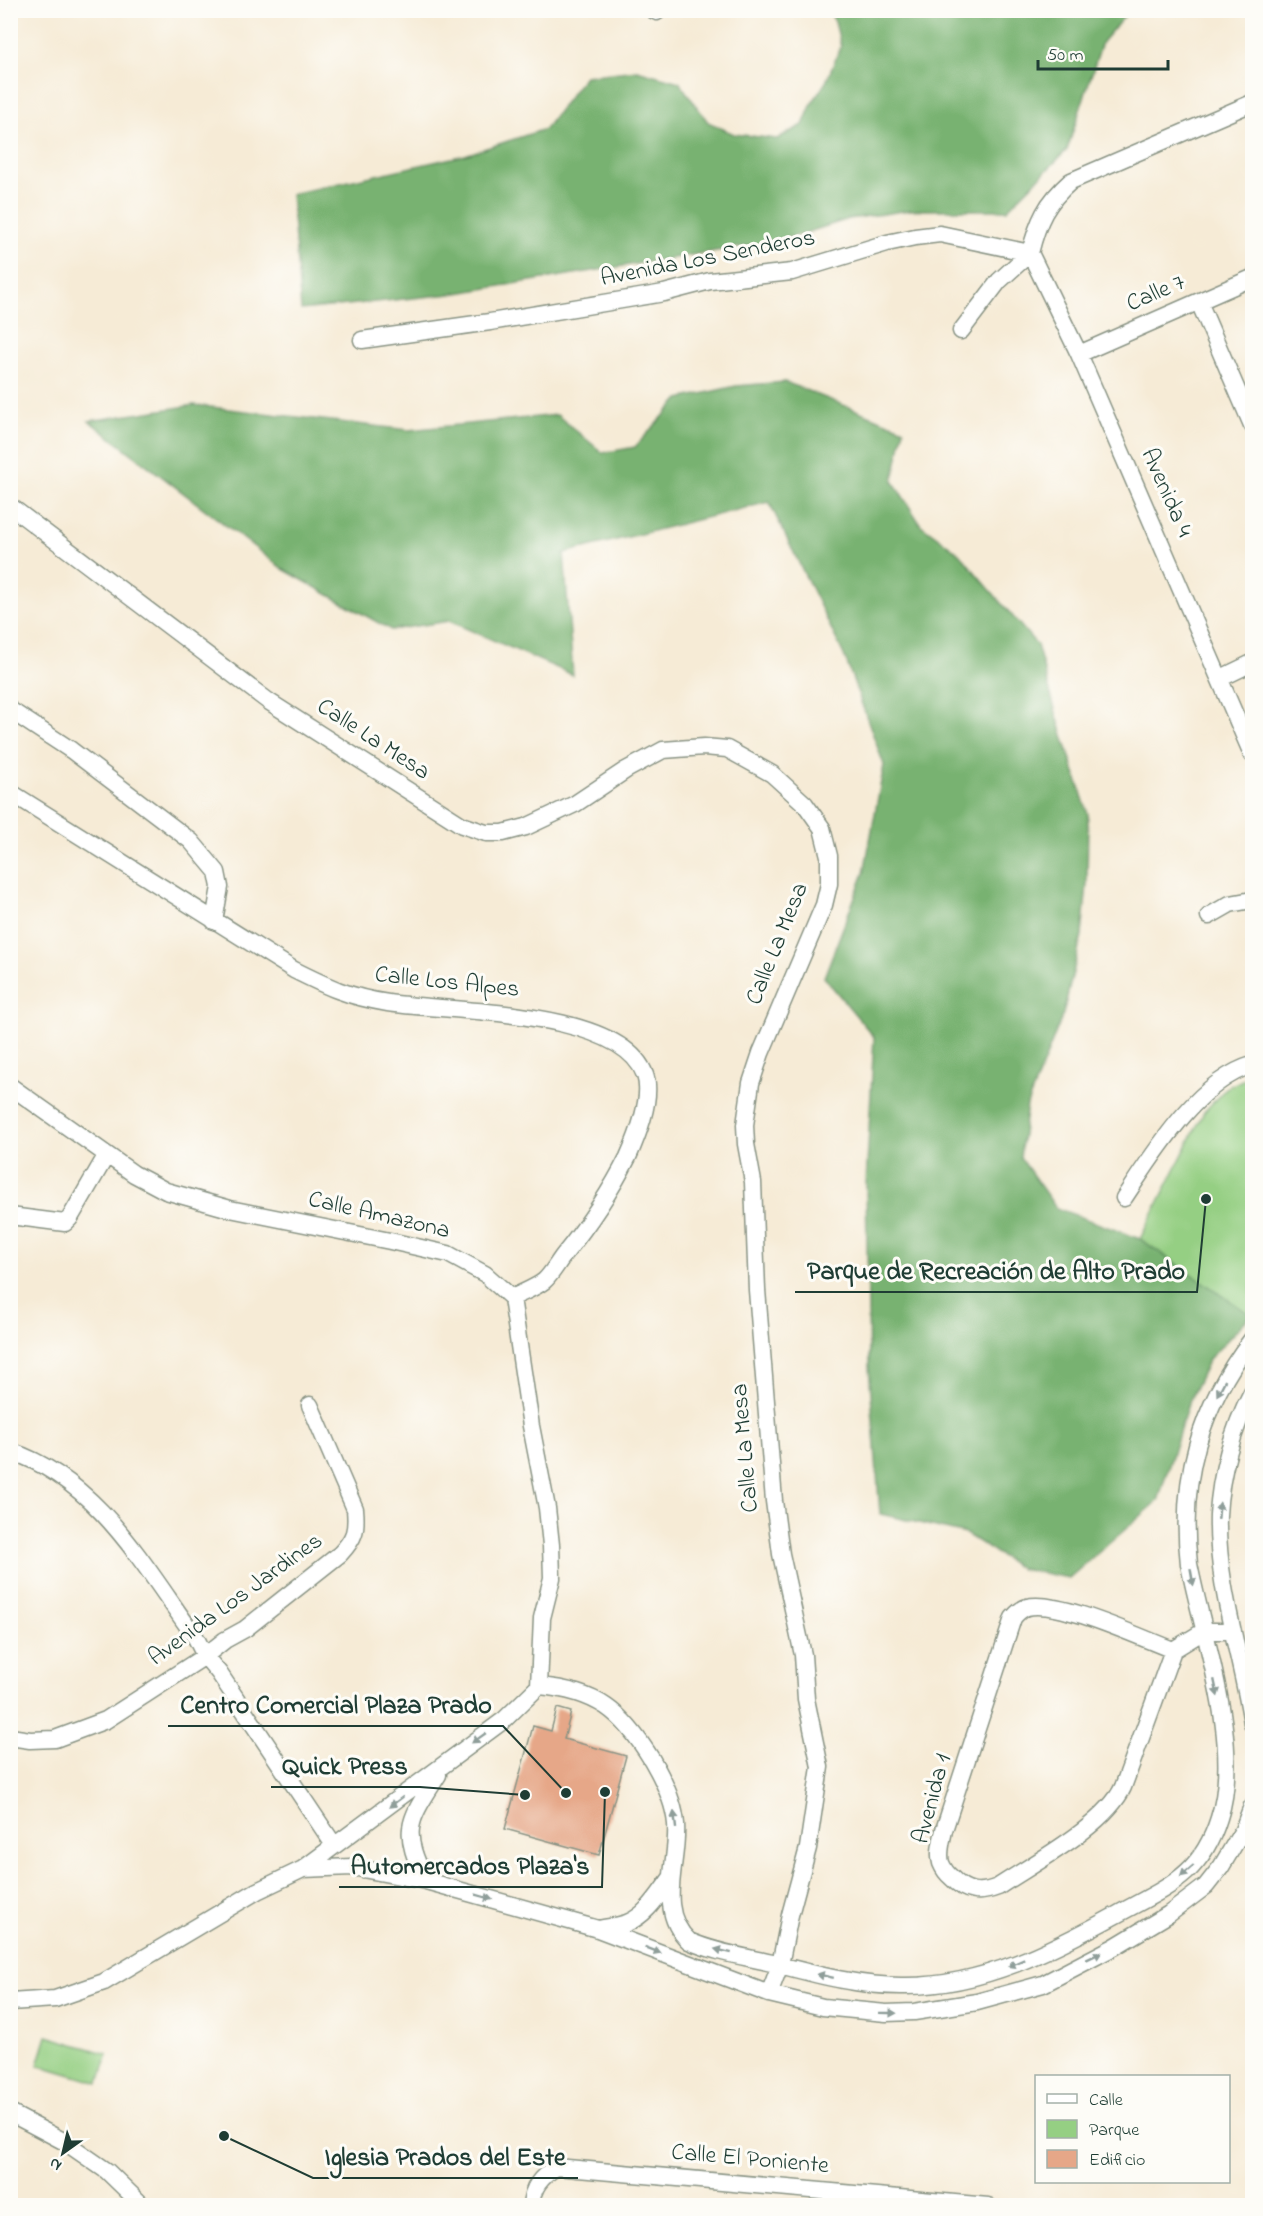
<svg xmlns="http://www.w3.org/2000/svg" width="1263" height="2216" font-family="'Indie Flower',sans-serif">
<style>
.green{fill:#95cf83;stroke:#5a865c;stroke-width:1.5}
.forest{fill:#78b271;stroke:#4c7852;stroke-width:1.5}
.building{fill:#e6a788}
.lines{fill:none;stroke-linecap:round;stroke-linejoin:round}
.minor-casing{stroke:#8a9485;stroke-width:19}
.minor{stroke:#fff;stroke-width:16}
.oneway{fill:#8f9e9a}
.labels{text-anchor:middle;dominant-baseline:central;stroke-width:6;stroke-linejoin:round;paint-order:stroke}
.street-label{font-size:24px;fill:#1f3d34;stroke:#fdfcf7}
.leader{fill:none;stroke:#1f3d34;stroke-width:2}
.callout-dot{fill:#1f3d34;stroke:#fdfcf7;stroke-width:2}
.callout-label{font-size:26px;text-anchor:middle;font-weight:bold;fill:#1f3d34;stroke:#fdfcf7;stroke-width:6;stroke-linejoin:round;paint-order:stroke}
</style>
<rect width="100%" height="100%" fill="#fdfcf7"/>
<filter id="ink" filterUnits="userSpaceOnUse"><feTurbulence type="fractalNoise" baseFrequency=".0167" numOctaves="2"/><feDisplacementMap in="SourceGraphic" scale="12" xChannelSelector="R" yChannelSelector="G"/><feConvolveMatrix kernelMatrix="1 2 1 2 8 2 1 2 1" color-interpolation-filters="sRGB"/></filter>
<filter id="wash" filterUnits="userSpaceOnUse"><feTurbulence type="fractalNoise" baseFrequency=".008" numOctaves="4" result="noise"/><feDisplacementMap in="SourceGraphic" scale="24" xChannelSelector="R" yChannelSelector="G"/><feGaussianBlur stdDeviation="1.35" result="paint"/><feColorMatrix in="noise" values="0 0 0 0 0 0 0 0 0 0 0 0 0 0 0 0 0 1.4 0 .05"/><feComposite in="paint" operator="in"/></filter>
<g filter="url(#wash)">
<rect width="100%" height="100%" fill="#f6ebd6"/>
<path class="green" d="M1252,1075V1313L1250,1315L1140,1239L1204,1112L1226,1088Z
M47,2036L108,2054L99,2083L38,2065Z"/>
<path class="forest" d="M829,11H1129L1102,42L1067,150L1007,210H910L849,219L799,235L747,246L451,294L301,310L291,194L465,155L545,129L585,76L637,70L679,82L708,122L734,134L777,139L803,125L812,103L826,82L841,46L835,22Z
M785,382L904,429L893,481L921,525L959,553L1037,645L1056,713L1088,814L1087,885L1082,935L1063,1014L1027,1105L1020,1157L1056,1208L1140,1239L1251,1315L1209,1359L1188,1404L1158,1501L1069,1578L1021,1569L966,1534L880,1514L869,1367L866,1184L874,1037L824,977L864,873L884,765L844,655L769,502L564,553L573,675L449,621L391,630L283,569L89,421L194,405L409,430L557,415L603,453L635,447L679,399L736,386Z"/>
<g id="blocks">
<path class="building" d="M557,1708L571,1712L564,1739L626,1756L599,1855L505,1829L533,1726L551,1731Z"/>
</g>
</g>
<g filter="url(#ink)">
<use href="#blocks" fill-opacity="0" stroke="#8a9485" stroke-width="1.5"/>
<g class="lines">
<g class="minor-casing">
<path id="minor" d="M653,10L657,12
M1030,253L1079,354L1252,754
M1030,253C1038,221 1046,203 1071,181L1252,103
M1199,302L1252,425
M961,331L999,281L1030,253
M362,340L490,322L664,293L710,281L792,272L887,243L915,237L940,234L1030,253
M1079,354L1252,278
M10,506L268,701L462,825L486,833H503L526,827L575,804L626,770L663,750L704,747L727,749L772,774L805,804L822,828L829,856V884L824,905L761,1053L751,1083L745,1125L746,1144L753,1182L757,1290L774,1501L781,1554L803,1655L806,1699L820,1767L808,1848L790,1915L780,1965L769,1994
M1221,678L1252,663
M10,710L71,750L191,841L217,872L220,887L214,921
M10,792L294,970C328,987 349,997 388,1003C447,1012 621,1008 645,1075C653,1097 637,1137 628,1157C610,1193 588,1225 563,1256C557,1264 551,1275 544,1281C535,1288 521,1293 512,1298
M1209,916L1230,904L1252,900
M10,1086L134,1174L166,1191L230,1209L390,1241L448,1254L485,1274L512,1298L531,1426L547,1508L551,1545L552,1578L542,1618L539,1686
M1124,1198C1154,1153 1198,1081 1252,1065
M10,1216L65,1223L70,1218L106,1156
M1252,1392C1233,1428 1220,1474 1218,1515C1216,1584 1241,1655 1252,1723
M10,1451C98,1480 145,1568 196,1638L205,1656L219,1673L334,1845
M1173,1650C1141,1638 1058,1599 1027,1607C1021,1609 1017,1613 1013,1618L944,1830C942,1841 938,1852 941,1863C943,1868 947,1874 952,1878C966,1893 980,1894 998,1887C1034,1863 1106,1825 1123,1787L1173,1650L1204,1631H1233
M10,1737L30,1740L55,1739L106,1720L205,1656L225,1640L245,1629L340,1554C355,1538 357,1530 355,1509L310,1405
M303,1869L352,1867L426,1881L598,1929L769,1994L823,2007L886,2013L914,2012L977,2002L1043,1984L1114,1947L1169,1914L1206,1886L1221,1867L1243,1830L1252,1806
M426,1881C400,1829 409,1821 438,1775
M599,1929C608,1927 619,1926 627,1923C647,1915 659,1894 671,1878
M10,2002L55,1999L104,1982L257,1891L303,1869L504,1720L539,1686C597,1691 622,1711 652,1760C663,1779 674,1801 676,1824C679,1864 655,1910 689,1941C716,1953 748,1957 776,1964C818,1975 862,1987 906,1986C983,1986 1052,1950 1118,1914C1167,1887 1201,1876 1219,1818C1243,1746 1203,1637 1189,1564C1179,1479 1200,1407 1252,1339
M10,2113L65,2142L107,2171L143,2206
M531,2206C532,2187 541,2177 556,2167L988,2206"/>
</g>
<use href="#minor" class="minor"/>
</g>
<defs><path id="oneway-solid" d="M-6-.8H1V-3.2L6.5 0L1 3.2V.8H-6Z" transform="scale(1.5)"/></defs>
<g class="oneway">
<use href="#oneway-solid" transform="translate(1221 1388) rotate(118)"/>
<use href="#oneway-solid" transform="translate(1219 1511) rotate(-85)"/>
<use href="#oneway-solid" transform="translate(1192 1577) rotate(80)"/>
<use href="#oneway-solid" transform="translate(1216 1688) rotate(78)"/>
<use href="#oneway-solid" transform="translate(479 1738) rotate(145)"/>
<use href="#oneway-solid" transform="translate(396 1802) rotate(143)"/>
<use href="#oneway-solid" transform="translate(675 1820) rotate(-97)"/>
<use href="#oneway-solid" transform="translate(1187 1871) rotate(139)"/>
<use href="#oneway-solid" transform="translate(484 1897) rotate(16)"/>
<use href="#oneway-solid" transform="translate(653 1950) rotate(21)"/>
<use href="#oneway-solid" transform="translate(723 1951) rotate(-166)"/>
<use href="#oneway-solid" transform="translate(1094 1956) rotate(-26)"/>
<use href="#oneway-solid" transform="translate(1016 1963) rotate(156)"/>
<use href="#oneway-solid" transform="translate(825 1976) rotate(-168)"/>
<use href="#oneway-solid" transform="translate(888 2013) rotate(1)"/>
</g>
</g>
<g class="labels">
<g class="street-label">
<text transform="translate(708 259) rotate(-11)">Avenida Los Senderos</text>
<text transform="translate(1156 294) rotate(-23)">Calle 7</text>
<text transform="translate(1166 493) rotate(66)">Avenida 4</text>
<text transform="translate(373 740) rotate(33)">Calle La Mesa</text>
<text transform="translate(778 944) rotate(-68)">Calle La Mesa</text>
<text transform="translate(447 983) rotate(6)">Calle Los Alpes</text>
<text transform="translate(379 1216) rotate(13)">Calle Amazona</text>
<text transform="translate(746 1448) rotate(-95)">Calle La Mesa</text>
<text transform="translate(236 1600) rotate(-36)">Avenida Los Jardines</text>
<text transform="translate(933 1799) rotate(-75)">Avenida 1</text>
<text transform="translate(750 2160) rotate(5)">Calle El Poniente</text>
</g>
</g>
<path class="leader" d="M1206 1199L1197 1292H795M566 1793L503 1726H168M525 1795L420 1787H271M605 1792L602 1887H339M224 2136L313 2178H578"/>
<g class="callout-dot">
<circle cx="1206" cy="1199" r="6"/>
<circle cx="566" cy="1793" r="6"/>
<circle cx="525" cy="1795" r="6"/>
<circle cx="605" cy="1792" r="6"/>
<circle cx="224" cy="2136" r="6"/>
</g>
<g class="callout-label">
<text x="996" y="1279">Parque de Recreación de Alto Prado</text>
<text x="336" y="1713">Centro Comercial Plaza Prado</text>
<text x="345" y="1774">Quick Press</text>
<text x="470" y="1874">Automercados Plaza's</text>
<text x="445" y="2165">Iglesia Prados del Este</text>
</g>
<rect width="1263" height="2216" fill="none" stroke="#fdfcf7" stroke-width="36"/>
<rect x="1035" y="2075" width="195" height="108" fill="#fdfcf7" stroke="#a4b0a9" stroke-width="1.5"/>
<rect x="1047" y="2094" width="30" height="9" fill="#ffffff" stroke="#a4b0a9" stroke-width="1.5"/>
<text x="1089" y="2105" font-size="18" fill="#1f3d34">Calle</text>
<rect x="1047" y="2120" width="30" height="18" fill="#95cf83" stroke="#a4b0a9" stroke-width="1.5"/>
<text x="1089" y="2135" font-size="18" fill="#1f3d34">Parque</text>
<rect x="1047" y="2150" width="30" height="18" fill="#e6a788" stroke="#a4b0a9" stroke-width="1.5"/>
<text x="1089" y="2165" font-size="18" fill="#1f3d34">Edificio</text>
<g transform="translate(63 2153) rotate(214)" stroke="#fdfcf7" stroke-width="4.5" paint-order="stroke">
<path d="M0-4.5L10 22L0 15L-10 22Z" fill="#1f3d34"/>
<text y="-9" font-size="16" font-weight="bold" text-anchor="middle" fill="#1f3d34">N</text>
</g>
<path d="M1038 60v9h130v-9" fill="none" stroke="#1f3d34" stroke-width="3"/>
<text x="1047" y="60" font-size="18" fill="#1f3d34" stroke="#fdfcf7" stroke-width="4.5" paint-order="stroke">50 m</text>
</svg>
